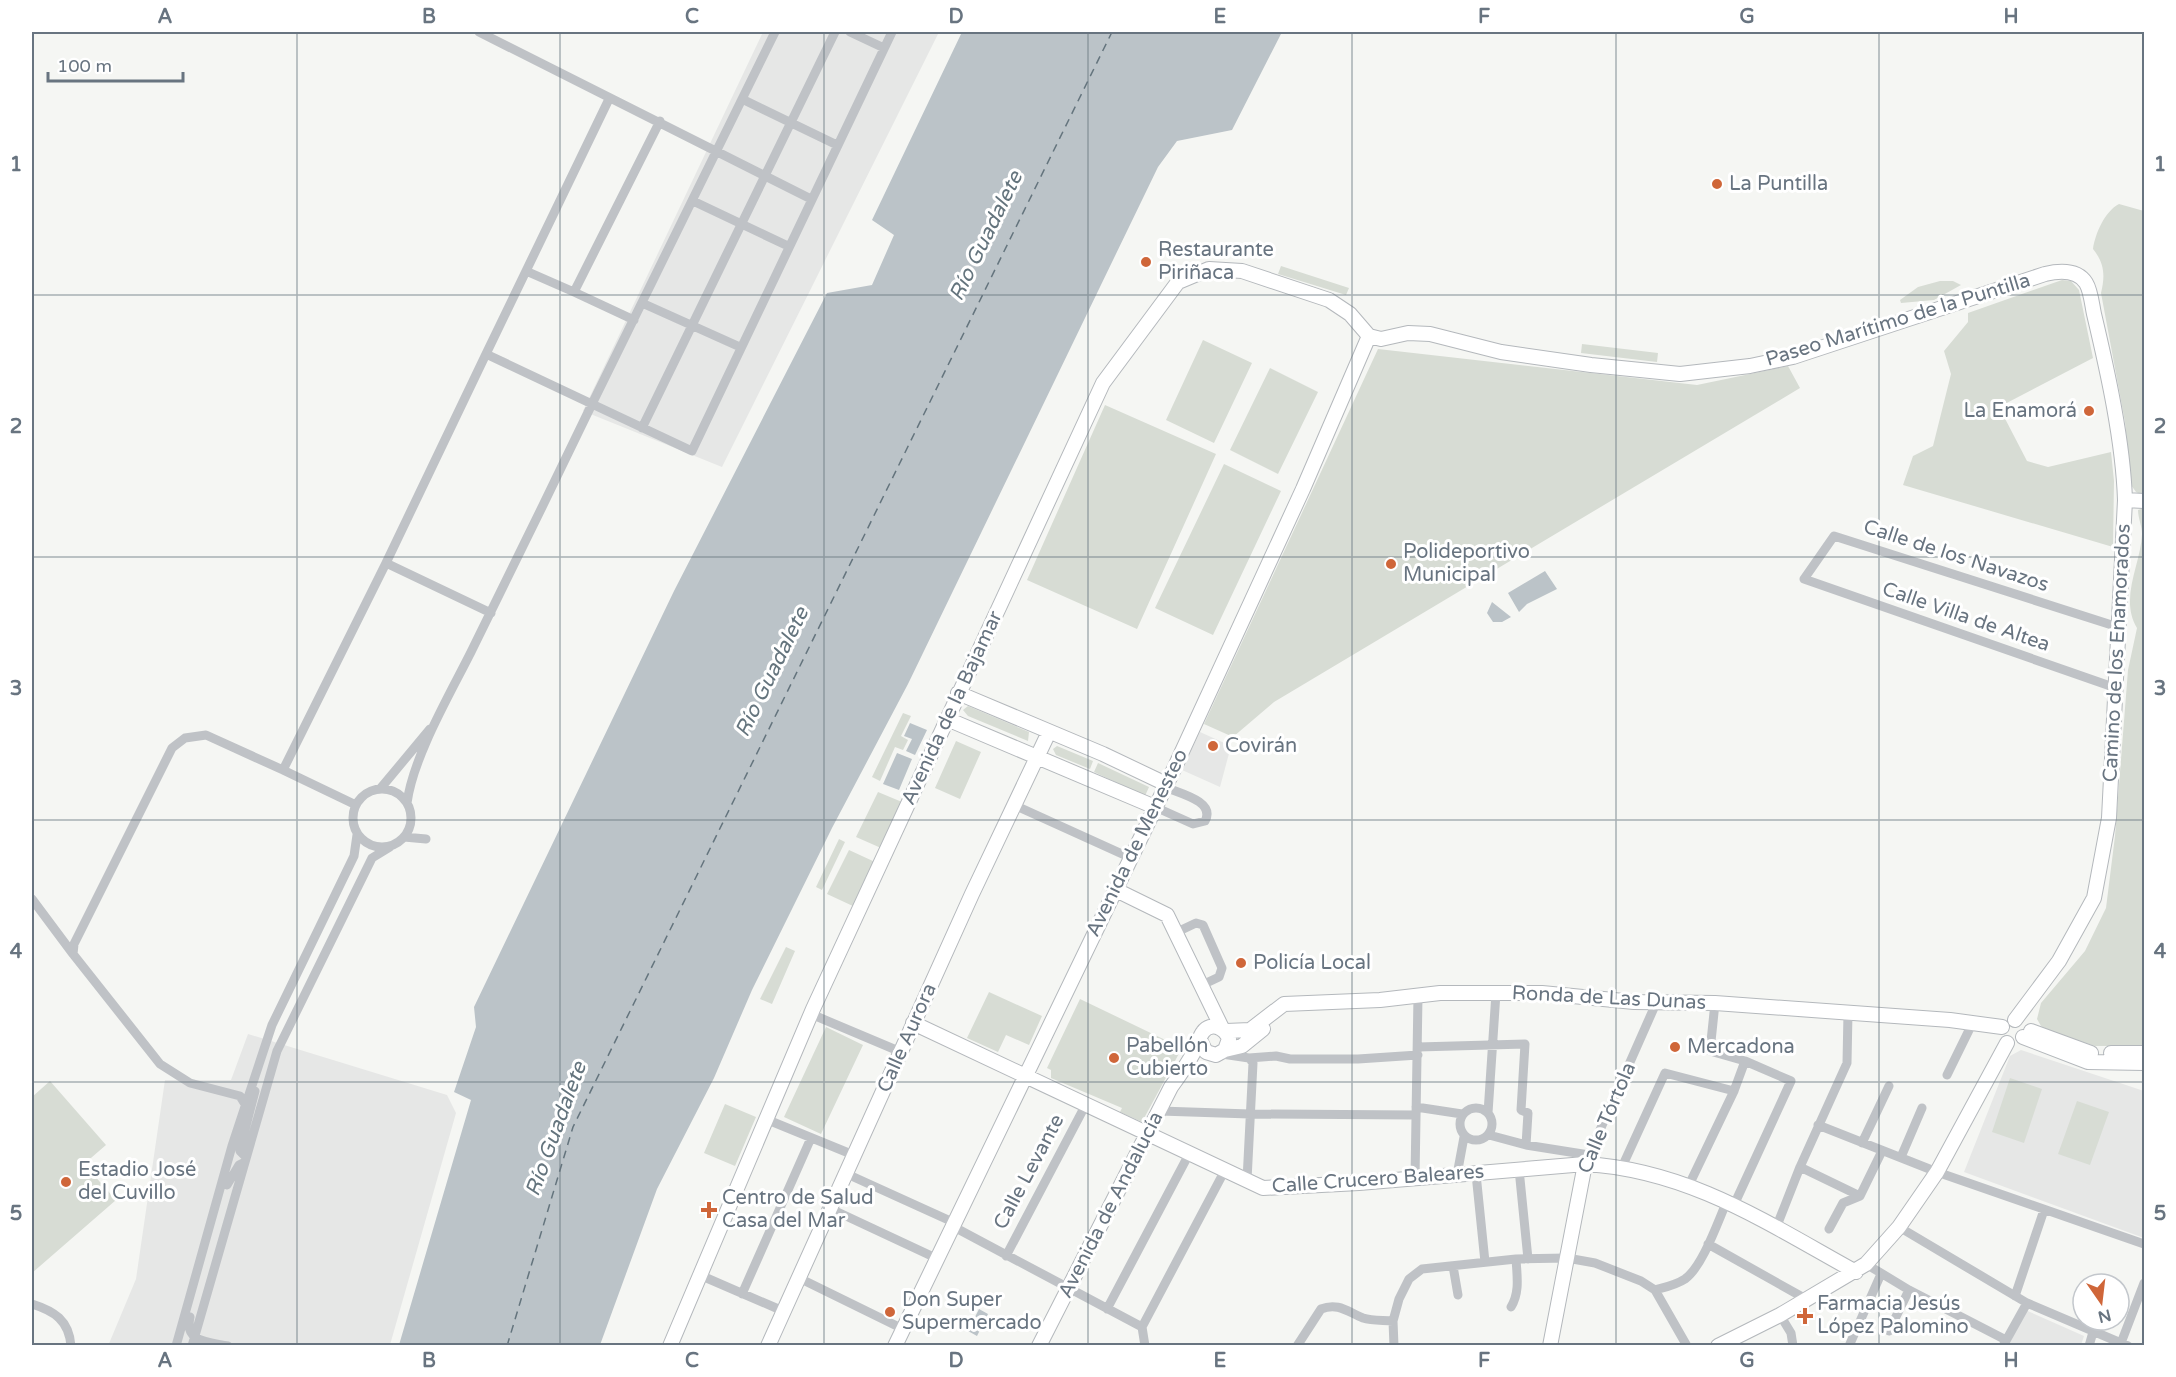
<svg xmlns="http://www.w3.org/2000/svg" width="2176" height="1377" font-family="'Varela Round',sans-serif">
<style>
.built{fill:#e6e7e6}
.green{fill:#d7dcd4}
.water{fill:#bbc3c8}
.lines{fill:none;stroke-linecap:round;stroke-linejoin:round}
.ferry{stroke:#64747d;stroke-width:1.5;stroke-dasharray:8 6;stroke-linecap:butt}
.secondary-casing{stroke:#b4b8bc;stroke-width:16}
.street{stroke:#bfc2c6;stroke-width:9}
.secondary{stroke:#fff;stroke-width:14}
.grid{fill:none;stroke:#687480;stroke-width:1.5;stroke-opacity:0.55}
.poi-dot{fill:#cf6639;stroke:#fff;stroke-width:2}
.labels{text-anchor:middle;dominant-baseline:central;stroke-width:6;stroke-linejoin:round;paint-order:stroke}
.poi-label{font-size:20px;fill:#687480;stroke:#fff;text-anchor:start}
.street-label{font-size:20px;fill:#687480;stroke:#fff}
.water-label{font-size:21px;font-style:italic;fill:#64747d;stroke:#fff}
.neatline{fill:none;stroke:#687480;stroke-width:2}
.grid-label{font-size:20px;text-anchor:middle;font-weight:bold;fill:#687480}
</style>
<rect width="100%" height="100%" fill="#f5f6f3"/>
<path class="built" d="M763,32H939L722,467L583,411Z
M1200,732L1231,746L1220,787L1182,770Z
M248,1034L447,1095L456,1113L390,1345L108,1346L136,1279L165,1080H231Z
M2021,1050L2144,1091V1238L1964,1172L2010,1056Z
M2023,1309L2084,1336L2081,1345L2006,1346Z"/>
<path class="green" d="M2119,204L2144,211V496L2136,492L2131,485L2125,422L2101,293C2105,276 2105,264 2093,249C2095,234 2105,211 2119,204Z
M1281,266L1349,288L1346,295L1278,274Z
M2062,280L2071,281L2079,290L2093,358L1999,407L2027,461L2048,467L2111,452L2114,481L2113,547L1903,485L1913,456L1933,446L1951,374L1944,351L1968,322V313Z
M1940,281H1953L1961,285L1934,300L1901,303L1900,300L1918,287Z
M1203,340L1252,363L1214,443L1166,420Z
M1582,344L1658,353L1657,362L1581,353Z
M1378,349L1697,385L1788,366L1800,388L1274,702L1233,737L1204,724Z
M1270,368L1318,392L1278,474L1230,450Z
M1105,405L1216,454L1137,629L1027,580Z
M1224,464L1281,491L1213,635L1155,608Z
M2144,508V1046H2095L2052,1032L2041,1026L2037,1019L2041,1003L2085,951L2106,908L2115,836L2128,670L2137,628C2119,598 2141,564 2142,534C2142,526 2138,518 2138,510Z
M968,706L1029,732L1028,741L968,716L963,710Z
M903,713L911,716L901,736L908,740L903,750L895,747L880,781L872,777Z
M956,741L981,752L960,799L935,788Z
M1057,746L1093,761L1090,769L1056,755L1053,749Z
M1098,763L1149,787L1145,796L1094,772Z
M878,792L902,802L881,848L856,837Z
M839,839L845,842L822,890L816,887Z
M849,850L875,862L855,907L827,894Z
M786,947L795,951L772,1004L760,999Z
M989,992L1042,1016L1029,1045L1006,1035L998,1052L967,1038Z
M1080,999L1182,1048L1142,1122L1120,1112L1122,1108L1051,1078V1070L1047,1068Z
M826,1027L863,1045L821,1134L784,1117Z
M2010,1078L2042,1089L2024,1143L1992,1132Z
M50,1081L106,1145L84,1164L116,1200L32,1273V1097Z
M2077,1101L2109,1112L2090,1165L2058,1154Z
M725,1104L756,1117L735,1166L704,1153Z"/>
<path class="water" d="M962,32H1282L1232,130L1177,141L1158,167L908,684L832,828L752,990L714,1078L657,1189L600,1345H399L471,1100L454,1092L476,1027L474,1007L674,591L827,293L872,285L894,235L872,220Z
M1545,571L1557,589L1527,604L1519,612L1508,593Z
M1492,602L1511,617L1502,622H1493L1487,613Z
M910,723L927,730L915,755L906,751L912,739L904,736Z
M897,753L912,759L899,790L883,784Z
M979,1309L988,1314L977,1336L968,1331Z"/>
<g class="lines">
<path class="ferry" d="M507,1346L573,1127L1112,32"/>
<g class="secondary-casing">
<path id="secondary" d="M2125,500L2144,501
M958,693L1103,754L1166,784
M947,719L1155,807
M1116,890L1167,915L1222,1028
M913,1023L1263,1188L1359,1183L1585,1164C1689,1170 1767,1223 1856,1272
M1226,1031L1250,1030L1284,1004L1380,1000L1440,993H1542L1634,1002L1715,1003L1950,1020L2002,1027
M2031,1031L2091,1053
M2023,1037L2088,1062L2144,1063
M1225,1050L1242,1046L1263,1029
M2111,1053H2144
M670,1346L813,1009L1103,383L1178,282L1209,269L1242,271L1329,300L1350,314L1369,336L1381,339L1408,333L1430,334L1501,352L1591,365L1680,374L1750,366L1793,357L2045,274C2058,271 2077,269 2086,283C2091,291 2092,305 2094,314C2108,373 2123,441 2125,500L2109,818L2094,898L2059,961L2015,1020
M768,1346L972,894L1049,732
M895,1346L1174,769L1303,489L1369,336
M1039,1346L1171,1087C1180,1075 1188,1063 1195,1050C1198,1045 1199,1037 1203,1032C1211,1021 1225,1028 1229,1039L1225,1050L1216,1055L1206,1052L1200,1040
M1550,1346L1585,1164
M1718,1346L1780,1315L1866,1264L1899,1227L1937,1172L2007,1043"/>
</g>
<path class="street" d="M479,32L811,199
M775,32L592,404L692,451L892,32
M850,32L884,48
M742,99L837,145
M693,201L788,246
M526,271L574,292
M642,303L740,347
M634,320L574,292L660,121
M486,354L609,99
M642,428L835,32
M2116,688L1804,579L1834,536L2118,627
M353 818a29 29 0 1 1 58 0a29 29 0 1 1-58 0Z
M380,789L430,729
M407,803C413,757 450,694 471,652C512,569 552,487 592,404L486,354L386,563L491,613
M356,805L283,770L386,563
M1014,805L1131,858
M1155,807L1193,824L1205,821C1216,801 1178,793 1165,787
M404,837L426,839
M32,899L73,954
M1177,932L1196,923L1203,925L1222,968L1219,977L1202,985
M1715,1003L1710,1051L1745,1061L1791,1081L1734,1205
M811,1014L901,1052
M1418,1047L1525,1044L1521,1110L1528,1113L1526,1145
M1222,1054L1249,1058L1253,1063L1247,1180
M1249,1058L1276,1056L1290,1059H1358L1418,1055
M1947,1075L1973,1022
M1734,1091L1745,1061
M245,1104L240,1096L190,1083L160,1064L73,954L74,944L172,748L185,738L206,735L283,770
M1416,1107L1462,1114
M1460 1124a16 16 0 1 1 32 0a16 16 0 1 1-32 0Z
M1160,1111L1250,1114L1415,1115
M1488,1113L1496,993
M768,1120L856,1156
M1818,1125L1937,1172L2144,1244
M1489,1135L1526,1145L1589,1155
M1862,1143L1889,1086
M246,1157L240,1151L241,1145L255,1091
M1901,1157L1922,1108
M1585,1164L1657,1001
M1622,1167L1665,1073L1734,1091L1689,1185
M1800,1167L1860,1196
M1519,1169L1528,1259
M847,1174L955,1223
M1476,1174L1485,1262
M1457,1175L1464,1137
M1415,1178L1418,996
M227,1185L239,1165L245,1162
M831,1209L938,1259
M954,1227L1142,1327
M1899,1227L2027,1303L2128,1346
M1776,1228L1800,1167L1847,1063L1848,1013
M1829,1229L1843,1203L1860,1196L1882,1151
M1708,1244L1806,1299
M1006,1256L1085,1106
M1866,1264L1909,1290L2006,1340
M1453,1266L1458,1295
M702,1276L783,1311
M799,1278L903,1329
M1655,1290C1666,1287 1676,1285 1685,1279C1703,1266 1718,1221 1727,1201
M742,1294L811,1138
M2015,1296L2044,1210
M32,1304C54,1311 69,1320 71,1346
M1511,1307C1520,1292 1517,1276 1516,1259
M1107,1309L1189,1154
M1780,1315L1791,1333L1793,1346
M190,1317C184,1343 209,1342 228,1346
M1142,1327L1225,1170
M1142,1327L1145,1346
M1889,1331L1909,1290
M2121,1343L2144,1283
M176,1346L232,1146L272,1025L354,856L357,835
M192,1346L277,1051L372,858L390,847
M1297,1346L1321,1309C1338,1302 1348,1312 1363,1318C1372,1321 1383,1320 1393,1321
M1394,1346L1393,1321L1399,1299L1409,1279L1422,1269L1516,1259L1567,1258L1595,1263L1641,1281L1655,1290L1687,1346
M1849,1346L1881,1274
M2003,1346L2027,1303
M2089,1346L2093,1332"/>
<use href="#secondary" class="secondary"/>
</g>
<path class="grid" d="M297,32V1346M560,32V1346M824,32V1346M1088,32V1346M1352,32V1346M1616,32V1346M1879,32V1346M32,295H2144M32,557H2144M32,820H2144M32,1082H2144"/>
<g class="poi-dot">
<circle cx="1717" cy="184" r="6"/>
<circle cx="1146" cy="262" r="6"/>
<circle cx="2089" cy="411" r="6"/>
<circle cx="1391" cy="564" r="6"/>
<circle cx="1213" cy="746" r="6"/>
<circle cx="1241" cy="963" r="6"/>
<circle cx="1675" cy="1047" r="6"/>
<circle cx="1114" cy="1058" r="6"/>
<circle cx="66" cy="1182" r="6"/>
<path d="M706 1201h6v6h6v6h-6v6h-6v-6h-6v-6h6z"/>
<circle cx="890" cy="1312" r="6"/>
<path d="M1802 1307h6v6h6v6h-6v6h-6v-6h-6v-6h6z"/>
</g>
<g class="labels">
<g class="poi-label">
<text x="1729" y="184">La Puntilla</text>
<text x="1158" y="250">Restaurante<tspan x="1158" dy="23">Piriñaca</tspan></text>
<text x="2077" y="411" text-anchor="end">La Enamorá</text>
<text x="1403" y="552">Polideportivo<tspan x="1403" dy="23">Municipal</tspan></text>
<text x="1225" y="746">Covirán</text>
<text x="1253" y="963">Policía Local</text>
<text x="1126" y="1046">Pabellón<tspan x="1126" dy="23">Cubierto</tspan></text>
<text x="1687" y="1047">Mercadona</text>
<text x="78" y="1170">Estadio José<tspan x="78" dy="23">del Cuvillo</tspan></text>
<text x="722" y="1198">Centro de Salud<tspan x="722" dy="23">Casa del Mar</tspan></text>
<text x="902" y="1300">Don Super<tspan x="902" dy="23">Supermercado</tspan></text>
<text x="1817" y="1304">Farmacia Jesús<tspan x="1817" dy="23">López Palomino</tspan></text>
</g>
<g class="street-label">
<text transform="translate(1898 320) rotate(-17)">Paseo Marítimo de la Puntilla</text>
<text transform="translate(1956 556) rotate(18)">Calle de los Navazos</text>
<text transform="translate(1966 617) rotate(19)">Calle Villa de Altea</text>
<text transform="translate(2117 653) rotate(-87)">Camino de los Enamorados</text>
<text transform="translate(952 708) rotate(-65)">Avenida de la Bajamar</text>
<text transform="translate(1137 843) rotate(-64)">Avenida de Menesteo</text>
<text transform="translate(1609 998) rotate(3)">Ronda de Las Dunas</text>
<text transform="translate(907 1038) rotate(-66)">Calle Aurora</text>
<text transform="translate(1607 1118) rotate(-67)">Calle Tórtola</text>
<text transform="translate(1029 1172) rotate(-62)">Calle Levante</text>
<text transform="translate(1378 1179) rotate(-4)">Calle Crucero Baleares</text>
<text transform="translate(1111 1205) rotate(-63)">Avenida de Andalucía</text>
</g>
<g class="water-label">
<text transform="translate(986 236) rotate(-64)">Río Guadalete</text>
<text transform="translate(772 672) rotate(-64)">Río Guadalete</text>
<text transform="translate(556 1129) rotate(-70)">Río Guadalete</text>
</g>
</g>
<rect width="2176" height="1377" fill="none" stroke="#ffffff" stroke-width="66"/>
<g transform="translate(2101 1302) rotate(166)"><circle r="28" fill="#ffffff" stroke="#c3c7cc" stroke-width="1.5"/>
<path d="M0-4.5L10 22L0 15L-10 22Z" fill="#cf6639"/>
<text y="-9" font-size="16" font-weight="bold" text-anchor="middle" fill="#687480">N</text>
</g>
<path d="M48 72v9h135v-9" fill="none" stroke="#687480" stroke-width="3"/>
<text x="57" y="72" font-size="18" fill="#687480" stroke="#ffffff" stroke-width="4.5" paint-order="stroke">100 m</text>
<rect x="33" y="33" width="2110" height="1311" class="neatline"/>
<g class="grid-label">
<text x="165" y="23">A</text>
<text x="429" y="23">B</text>
<text x="692" y="23">C</text>
<text x="956" y="23">D</text>
<text x="1220" y="23">E</text>
<text x="1484" y="23">F</text>
<text x="1747" y="23">G</text>
<text x="2011" y="23">H</text>
<text x="16" y="171">1</text>
<text x="2160" y="171">1</text>
<text x="16" y="433">2</text>
<text x="2160" y="433">2</text>
<text x="16" y="695">3</text>
<text x="2160" y="695">3</text>
<text x="16" y="958">4</text>
<text x="2160" y="958">4</text>
<text x="16" y="1220">5</text>
<text x="2160" y="1220">5</text>
<text x="165" y="1367">A</text>
<text x="429" y="1367">B</text>
<text x="692" y="1367">C</text>
<text x="956" y="1367">D</text>
<text x="1220" y="1367">E</text>
<text x="1484" y="1367">F</text>
<text x="1747" y="1367">G</text>
<text x="2011" y="1367">H</text>
</g>
</svg>
